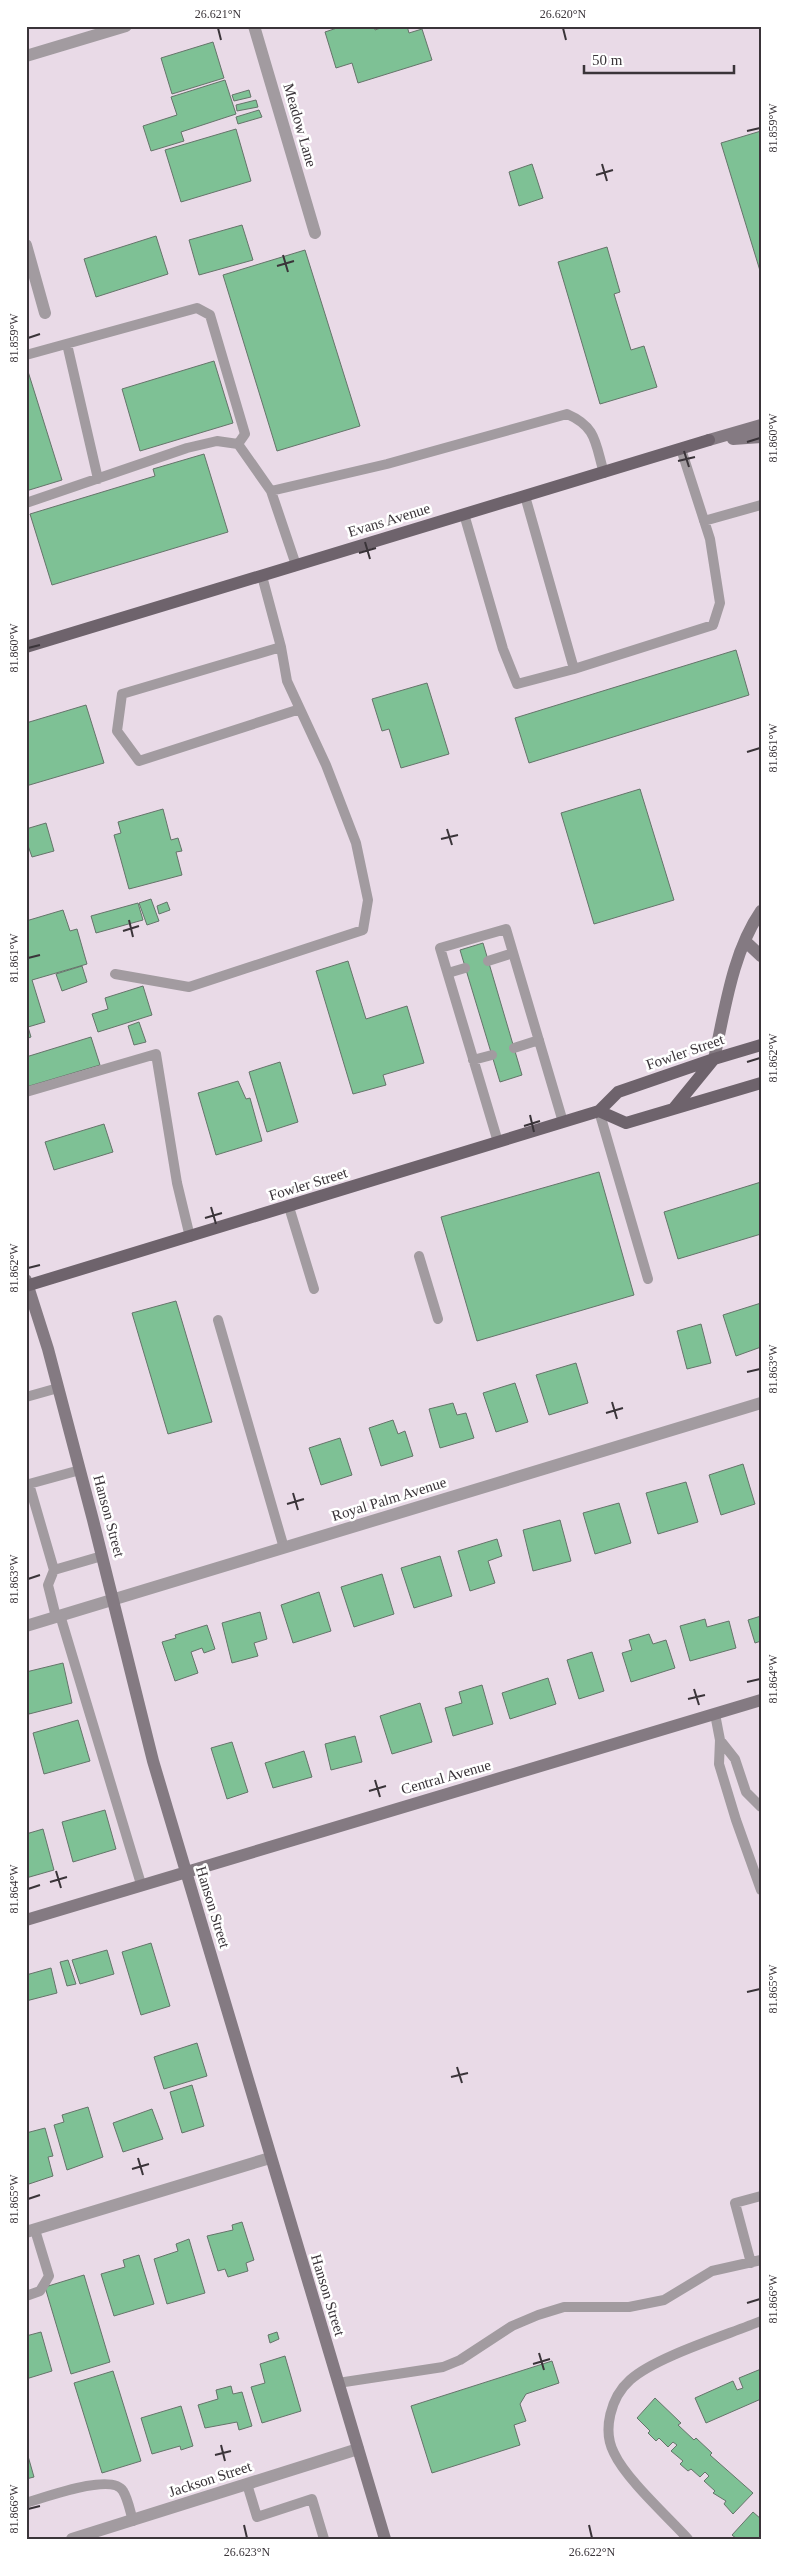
<svg xmlns="http://www.w3.org/2000/svg" width="787" height="2565" font-family="Georgia,serif">
<style>
.building{fill:#7ec195;stroke:#65746a}
.lines{fill:none;stroke-linecap:round;stroke-linejoin:round}
.lane{stroke:#a29ba0;stroke-width:10}
.street{stroke:#a29ba0;stroke-width:12}
.secondary{stroke:#847a82;stroke-width:12}
.primary{stroke:#6e636c;stroke-width:12}
.ticks{fill:none;stroke:#3a3439;stroke-width:2}
.labels{text-anchor:middle;dominant-baseline:central;stroke-width:5;stroke-linejoin:round;paint-order:stroke}
.street-label{font-size:15px;fill:#3a3439;stroke:#fff}
.neatline{fill:none;stroke:#3a3439;stroke-width:2}
.ticks-label{font-size:12px;text-anchor:middle;fill:#3a3439}
</style>
<rect width="100%" height="100%" fill="#e9dae7"/>
<path class="building" d="M343,26H374L375,30L386,26H407L409,33L422,29L432,60L358,83L352,63L336,68L325,32Z
M213,42L224,78L172,94L161,58Z
M225,80L236,114L181,132L184,141L151,151L143,126L177,115L171,97Z
M249,90L251,97L234,101L232,95Z
M256,100L258,107L237,111L236,105Z
M259,110L262,117L238,124L236,117Z
M236,129L251,181L181,202L165,150Z
M761,131V274L721,143Z
M532,164L543,198L519,206L509,172Z
M242,225L253,260L199,275L189,240Z
M156,236L168,274L96,297L84,259Z
M607,247L620,292L614,294L631,350L644,346L657,387L600,404L558,262Z
M305,250L360,426L277,451L223,275Z
M214,361L233,423L140,451L122,389Z
M26,365L62,480L26,491Z
M204,454L228,532L52,585L30,514L155,476L153,469Z
M736,650L749,695L529,763L515,718Z
M427,683L449,754L401,768L389,729L382,731L372,699Z
M86,705L104,763L26,786V723Z
M640,789L674,900L594,924L561,813Z
M163,809L171,840L178,838L182,851L176,852L182,875L129,889L114,835L121,833L118,822Z
M46,823L54,851L32,857L26,840V829Z
M151,899L159,921L147,925L139,903Z
M167,902L170,910L159,914L157,906Z
M138,903L143,920L96,933L91,916Z
M63,910L70,931L77,929L87,964L32,980L45,1022L28,1027L31,1037L26,1039V921Z
M483,943L522,1075L500,1082L460,950Z
M348,961L366,1019L407,1006L424,1063L383,1075L386,1085L353,1094L316,971Z
M82,966L87,982L62,991L56,974Z
M143,986L152,1015L98,1032L92,1014L108,1009L105,998Z
M139,1022L146,1042L134,1045L128,1026Z
M91,1037L100,1065L26,1087V1057Z
M280,1062L298,1122L267,1132L249,1072Z
M238,1081L246,1099L250,1098L262,1141L216,1155L198,1093Z
M104,1124L113,1152L54,1170L45,1142Z
M599,1172L634,1295L477,1341L441,1217Z
M761,1182V1234L678,1259L664,1212Z
M176,1301L212,1422L168,1434L132,1313Z
M761,1303V1347L736,1356L723,1315Z
M701,1324L711,1363L687,1369L677,1331Z
M576,1363L588,1403L549,1415L536,1375Z
M515,1383L528,1422L496,1432L483,1393Z
M453,1403L457,1415L466,1413L474,1438L440,1448L429,1409Z
M393,1420L398,1434L405,1431L413,1456L381,1466L369,1428Z
M340,1438L352,1475L321,1485L309,1448Z
M743,1464L755,1504L721,1515L709,1475Z
M686,1482L698,1522L658,1534L646,1493Z
M619,1503L631,1543L595,1554L583,1513Z
M560,1520L571,1561L533,1571L523,1530Z
M497,1539L502,1556L488,1561L495,1583L470,1591L458,1551Z
M440,1556L452,1596L414,1608L401,1568Z
M382,1574L394,1614L354,1627L341,1587Z
M319,1592L331,1631L293,1643L281,1605Z
M260,1612L267,1639L254,1643L258,1656L232,1663L222,1623Z
M761,1616V1641L755,1643L748,1620Z
M705,1619L707,1627L729,1621L736,1648L690,1661L680,1626Z
M207,1625L215,1649L204,1653L202,1648L191,1652L198,1673L175,1681L162,1642L176,1638L175,1635Z
M649,1634L653,1644L666,1640L675,1668L631,1682L622,1653L632,1650L629,1640Z
M592,1652L604,1691L579,1699L567,1660Z
M63,1663L72,1703L29,1714L26,1703V1672Z
M548,1678L556,1704L510,1719L502,1693Z
M482,1685L493,1724L453,1736L445,1708L462,1703L459,1692Z
M420,1703L432,1742L392,1754L380,1716Z
M78,1720L90,1761L44,1774L33,1733Z
M355,1736L362,1762L331,1770L325,1744Z
M232,1742L248,1792L227,1799L211,1748Z
M304,1751L312,1777L273,1788L265,1763Z
M105,1810L116,1849L73,1862L62,1822Z
M43,1829L54,1870L26,1878V1834Z
M151,1943L170,2006L141,2015L122,1952Z
M107,1950L114,1974L80,1984L72,1960Z
M68,1960L76,1984L67,1986L60,1962Z
M51,1968L57,1993L26,2001V1975Z
M197,2043L207,2076L164,2089L154,2057Z
M192,2085L204,2126L182,2133L170,2092Z
M88,2107L103,2157L67,2170L54,2125L64,2122L62,2115Z
M152,2109L163,2139L123,2152L113,2123Z
M45,2128L53,2156L48,2157L53,2176L29,2184L26,2180V2133Z
M242,2222L254,2260L246,2263L248,2271L228,2277L225,2269L218,2271L207,2236L233,2230L232,2225Z
M189,2239L205,2293L167,2304L154,2259L178,2251L176,2244Z
M139,2255L154,2304L114,2316L101,2274L125,2267L123,2260Z
M84,2275L110,2362L71,2374L45,2287Z
M41,2332L52,2371L26,2379V2336Z
M277,2332L279,2339L270,2343L268,2335Z
M285,2356L301,2411L262,2423L251,2387L265,2383L260,2364Z
M552,2361L559,2383L526,2394L520,2404L526,2421L514,2425L520,2445L432,2473L411,2406Z
M761,2369V2399L706,2423L695,2398L733,2381L737,2390L743,2388L739,2378Z
M113,2371L141,2461L102,2473L74,2383Z
M231,2386L233,2394L242,2392L252,2426L239,2430L237,2422L205,2428L198,2405L218,2399L216,2390Z
M655,2398L681,2423L678,2425L694,2440L696,2438L712,2453L710,2455L753,2493L733,2514L724,2504L726,2501L713,2493L715,2491L704,2481L709,2476L705,2472L700,2477L691,2469L688,2471L680,2464L683,2461L671,2451L677,2445L673,2442L668,2447L659,2438L656,2441L648,2433L650,2431L637,2418Z
M181,2406L193,2446L181,2450L180,2446L152,2454L141,2418Z
M26,2449L34,2477L26,2479Z
M753,2512L761,2519V2539H737L732,2535Z"/>
<g class="lines">
<path class="lane" d="M67,344L98,479
M26,355L197,308L210,315L245,434L238,444
M271,491L387,464L567,414C597,427 595,443 604,473
M525,496L574,669
M26,503L187,448L217,441L238,444L271,491L296,565
M464,514L503,649L517,684L574,669L713,625L720,603L710,539L681,449
M704,521L761,505
M281,647L122,694L117,731L139,761L300,709
M488,961L513,953
M448,973L465,968
M115,974L189,987L363,930L368,900L356,843L326,765L287,681L281,647L262,576
M514,1048L539,1040
M473,1060L492,1055
M26,1092L156,1054L177,1183L190,1237
M599,1111L648,1279
M498,1142L440,948L506,929L563,1122
M289,1207L314,1289
M419,1256L438,1319
M218,1320L284,1548
M26,1397L58,1388
M80,1470L29,1484L54,1570L102,1556
M54,1570L48,1585L56,1617
M60,1615L141,1884
M715,1714L720,1740L719,1764L736,1820L761,1890
M720,1740L735,1759L746,1792L761,1807
M751,2263L735,2203L761,2196
M26,2296L40,2291L49,2276L35,2230
M338,2383L443,2367L460,2360L512,2326L538,2315L564,2307H629L664,2300L712,2271L761,2260
M247,2484L257,2517L312,2499L324,2539
M26,2503C44,2498 112,2472 123,2491C128,2499 130,2511 133,2521
M688,2539C667,2516 626,2479 614,2453C602,2430 611,2397 630,2380C655,2357 727,2335 761,2321"/>
<path class="street" d="M254,26L315,233
M26,56L126,26
M26,245L45,313
M26,1626L761,1403
M26,2232L270,2158
M72,2539L358,2449"/>
<path class="secondary" d="M733,439L761,437
M709,440L761,425
M745,941L761,956
M714,1059C725,1010 732,953 761,911
M26,1280L48,1349L93,1520L153,1761L385,2539
M26,1920L761,1700"/>
<path class="primary" d="M26,647L709,440
M674,1108L714,1059
M599,1111L626,1123L761,1083
M26,1286L599,1111L618,1092L714,1059L761,1045"/>
</g>
<path class="ticks" d="M218,28L221,40M563,28L566,40M747,131L760,128M602,164L607,181M596,175L613,170M283,255L288,272M277,266L294,261M28,338L40,334M747,442L760,438M684,451L689,467M678,461L695,457M365,542L370,559M359,553L376,548M28,648L40,645M747,752L760,748M447,829L452,845M441,839L458,835M129,920L133,937M123,931L139,926M28,958L40,955M747,1062L760,1058M530,1115L534,1132M524,1126L540,1121M211,1207L216,1224M205,1218L222,1213M28,1268L40,1265M747,1372L760,1369M612,1402L617,1419M606,1413L623,1408M293,1493L298,1510M287,1504L304,1499M28,1579L40,1575M747,1682L760,1679M694,1689L699,1705M688,1699L705,1695M375,1780L380,1797M369,1791L386,1786M56,1871L61,1888M50,1882L67,1877M28,1889L40,1885M747,1992L760,1989M457,2067L462,2083M451,2077L468,2073M138,2158L143,2175M132,2169L149,2164M28,2199L40,2195M747,2303L760,2299M539,2353L544,2370M533,2364L550,2359M221,2445L225,2461M215,2455L231,2451M28,2509L40,2506M244,2525L247,2538M589,2525L592,2538"/>
<g class="labels">
<g class="street-label">
<text transform="translate(300 125) rotate(74)">Meadow Lane</text>
<text transform="translate(389 520) rotate(-17)">Evans Avenue</text>
<text transform="translate(685 1052) rotate(-19)">Fowler Street</text>
<text transform="translate(308 1184) rotate(-17)">Fowler Street</text>
<text transform="translate(389 1499) rotate(-17)">Royal Palm Avenue</text>
<text transform="translate(109 1516) rotate(75)">Hanson Street</text>
<text transform="translate(446 1777) rotate(-16)">Central Avenue</text>
<text transform="translate(213 1907) rotate(73)">Hanson Street</text>
<text transform="translate(328 2295) rotate(73)">Hanson Street</text>
<text transform="translate(210 2479) rotate(-18)">Jackson Street</text>
</g>
</g>
<rect width="787" height="2565" fill="none" stroke="#ffffff" stroke-width="55"/>
<path d="M584 65v8h150v-8" fill="none" stroke="#3a3439" stroke-width="2.5"/>
<text x="592" y="65" font-size="15" fill="#3a3439" stroke="#ffffff" stroke-width="4" paint-order="stroke">50 m</text>
<rect x="28" y="28" width="732" height="2510" class="neatline"/>
<g class="ticks-label">
<text x="218" y="18">26.621°N</text>
<text x="563" y="18">26.620°N</text>
<text transform="translate(773 128) rotate(-90)" y="4">81.859°W</text>
<text transform="translate(14 338) rotate(-90)" y="4">81.859°W</text>
<text transform="translate(773 438) rotate(-90)" y="4">81.860°W</text>
<text transform="translate(14 648) rotate(-90)" y="4">81.860°W</text>
<text transform="translate(773 748) rotate(-90)" y="4">81.861°W</text>
<text transform="translate(14 958) rotate(-90)" y="4">81.861°W</text>
<text transform="translate(773 1058) rotate(-90)" y="4">81.862°W</text>
<text transform="translate(14 1268) rotate(-90)" y="4">81.862°W</text>
<text transform="translate(773 1369) rotate(-90)" y="4">81.863°W</text>
<text transform="translate(14 1579) rotate(-90)" y="4">81.863°W</text>
<text transform="translate(773 1679) rotate(-90)" y="4">81.864°W</text>
<text transform="translate(14 1889) rotate(-90)" y="4">81.864°W</text>
<text transform="translate(773 1989) rotate(-90)" y="4">81.865°W</text>
<text transform="translate(14 2199) rotate(-90)" y="4">81.865°W</text>
<text transform="translate(773 2299) rotate(-90)" y="4">81.866°W</text>
<text transform="translate(14 2509) rotate(-90)" y="4">81.866°W</text>
<text x="247" y="2556">26.623°N</text>
<text x="592" y="2556">26.622°N</text>
</g>
</svg>
